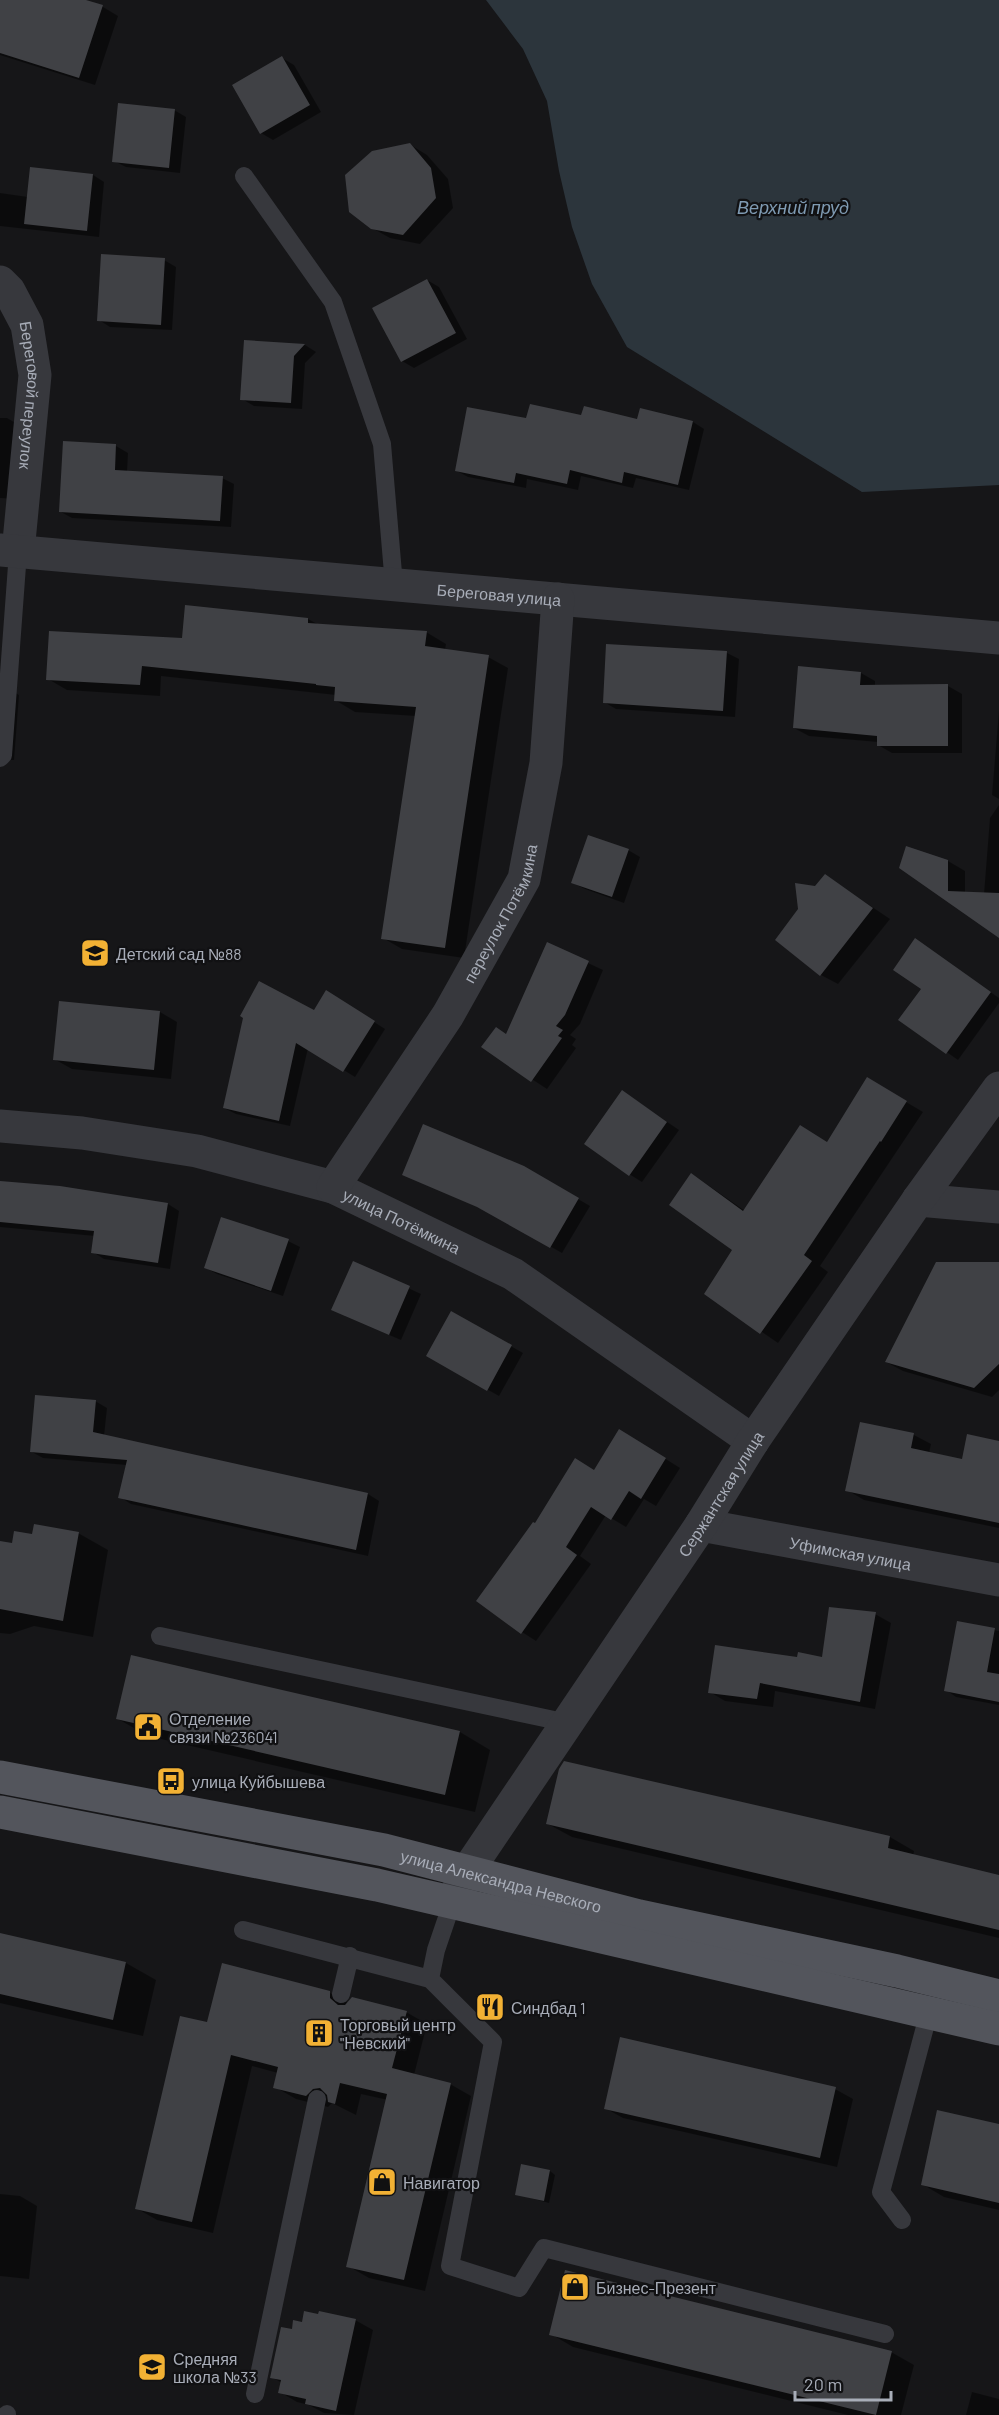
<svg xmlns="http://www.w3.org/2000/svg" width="999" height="2415" font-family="Barlow,sans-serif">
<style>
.water{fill:#2c353c}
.shadow{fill:#0007}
.building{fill:#404145}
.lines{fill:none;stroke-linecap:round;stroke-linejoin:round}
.service{stroke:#37383d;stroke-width:18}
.minor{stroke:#37383d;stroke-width:33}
.primary{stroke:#53555c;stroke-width:33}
.labels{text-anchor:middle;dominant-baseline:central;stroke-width:4.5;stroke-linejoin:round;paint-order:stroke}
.street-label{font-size:16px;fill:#a8adb8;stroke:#111113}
.poi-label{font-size:16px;fill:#a8adb8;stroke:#111113;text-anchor:start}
.water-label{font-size:18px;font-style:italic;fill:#7f9bb3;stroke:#111113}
</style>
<rect width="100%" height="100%" fill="#161618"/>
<path class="water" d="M486,0H999V485L862,492L627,347L592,284L572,227L559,171L547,101L523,49Z"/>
<path class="shadow" d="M0,0H82L103,7L118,16L95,85L0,55Z
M282,58L294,65L321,112L273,140L261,133Z
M174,110L186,117L180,173L126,167L114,161Z
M409,144L427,155L448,179L453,208L420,244L390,238L372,228Z
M93,175L104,182L99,237L0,226V193L28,197Z
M164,260L176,267L172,330L110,327L99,320Z
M427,280L439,287L467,339L414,368L402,361Z
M245,342L305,345L316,352L305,363L302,409L254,406L242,399Z
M0,418H7L24,428L18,499L0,498Z
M528,420L693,422L704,429L689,490L636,478L633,488L581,476L578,490L527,479L526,488L468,477L457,471Z
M64,443L116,446L128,453L127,472L222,478L234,484L231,527L72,518L61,512Z
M308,619L319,625L426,632L446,644L445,650L488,657L508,668L464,958L402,949L383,938L416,716L355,712L335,700L336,695L161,676L160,696L67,690L48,679L183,640Z
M607,646L727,653L739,659L735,717L616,709L604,702Z
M861,673L875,681V686H948L962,694V753H892L878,745V742L809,736L794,728Z
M0,684L19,695L14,760L0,759Z
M999,711V799L992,795Z
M999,805V936L901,868L948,861L965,871V893L984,894L990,818Z
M628,850L640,857L624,903L585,889L573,883Z
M826,876L890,919L838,984L821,975L777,940Z
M916,940L999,998V1003L958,1060L901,1020L923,989Z
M547,944L603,970L580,1024L570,1035L576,1039L572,1045L576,1048L547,1089L483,1047L507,1035Z
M338,999L385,1029L355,1077L308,1048L290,1126L236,1114L224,1108L314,1012Z
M160,1012L177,1022L171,1079L72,1069L54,1059Z
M867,1079L923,1112L820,1266L828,1272L778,1343L706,1293L734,1250L692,1174L745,1211L828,1144Z
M623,1092L679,1130L642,1182L629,1174Z
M523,1167L590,1206L562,1253L491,1213L404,1174Z
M0,1182L168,1204L179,1211L170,1269L104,1259L93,1252L95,1236L0,1227Z
M288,1241L300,1247L283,1296L217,1274L206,1268Z
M354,1263L421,1294L401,1340L345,1316Z
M999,1264V1390L992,1397L903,1371L886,1362Z
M452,1313L523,1353L499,1396L428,1356Z
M95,1401L107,1408L104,1436L368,1494L379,1501L368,1556L131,1504L120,1497L127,1465L43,1458L32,1452Z
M861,1423L914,1435L931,1444L929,1453L963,1460L999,1442V1528L864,1500L847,1490Z
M634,1439L680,1468L656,1506L644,1499L626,1527L606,1515L580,1556L591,1564L536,1641L522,1632L535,1525Z
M78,1533L108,1550L93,1637L34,1626L10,1634L0,1633V1543L13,1545L33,1536Z
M875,1614L891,1623L875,1709L775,1691L773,1707L725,1701L710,1692L798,1658L823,1659Z
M959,1622L999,1631V1705L956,1697L946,1690Z
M118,1719L460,1732L490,1750L475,1812L148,1736Z
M565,1762L890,1837L914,1851L913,1856L999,1876V1938L572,1837L548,1824Z
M0,1934L126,1963L156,1980L143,2036L0,2003Z
M330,1993L348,2003L406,2012L427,2024L414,2075L450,2084L471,2096L425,2291L369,2278L348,2266L388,2100L361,2094L356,2115L332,2103L328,2107L296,2099L275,2087L278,2073L252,2066L213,2233L157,2220L136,2208L208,2024Z
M835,2089L853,2099L837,2167L623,2118L605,2108Z
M999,2125V2210L944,2197L922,2184Z
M550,2171L555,2175L549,2203L516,2194Z
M0,2194L20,2196L37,2206L29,2279L0,2276Z
M319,2316L355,2320L373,2330L354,2415L324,2413L309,2405L297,2402L280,2392L282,2383L272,2377L293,2331Z
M551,2334L891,2352L914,2365L901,2415H848L573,2347Z
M972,2392L999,2399V2415H966Z"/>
<path class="building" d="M0,0H86L103,5L79,78L0,53Z
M282,56L310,105L260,134L232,85Z
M118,103L175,109L169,168L112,162Z
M410,143L431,168L436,198L403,235L371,229L349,212L345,175L372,151Z
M30,167L93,174L87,231L24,224Z
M101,254L165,258L161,325L97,321Z
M427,279L456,333L401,362L372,308Z
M244,340L305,344L294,356L291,403L240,400Z
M530,404L581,415L584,406L637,419L640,408L693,421L678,485L624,472L622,483L570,470L567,484L516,473L514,483L455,471L467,407L526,418Z
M63,441L116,444L115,470L223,476L220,521L59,512Z
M185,605L308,618V623L427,631L425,646L489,655L445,948L381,939L416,707L334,701L335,687L316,685V684L142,666L140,685L46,680L49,631L182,638Z
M606,644L727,651L723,711L603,703Z
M798,666L861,672L860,685L948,684V746H877V736L793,728Z
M588,835L629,849L612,897L571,883Z
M906,846L948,860V891L999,893V938L899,868Z
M825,874L873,908L820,976L775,940L798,909L795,883L815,886Z
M915,938L991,992L946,1054L898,1020L921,989L893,970Z
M547,942L589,961L565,1015L556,1026L563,1030L558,1036L562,1038L531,1082L481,1047L496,1027L506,1034Z
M259,981L314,1010L326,990L375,1021L343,1072L296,1043L279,1121L223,1108L243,1018L240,1016Z
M59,1001L160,1011L154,1070L53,1060Z
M867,1077L907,1101L881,1142L880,1141L804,1255L812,1261L760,1334L704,1294L732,1250L669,1205L691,1173L743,1211L800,1125L827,1142Z
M622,1090L667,1122L629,1176L584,1144Z
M423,1124L524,1166L579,1198L550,1248L477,1207L402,1175Z
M0,1181L60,1186L168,1203L158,1263L91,1253L94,1231L0,1222Z
M221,1217L289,1239L271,1291L204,1268Z
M353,1261L410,1286L389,1335L331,1310Z
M936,1262H999V1364L974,1388L885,1362Z
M451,1311L512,1345L487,1391L426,1356Z
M35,1395L96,1400L93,1432L368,1493L356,1550L118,1498L127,1460L30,1452Z
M860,1422L914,1433L911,1448L962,1459L967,1434L999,1441V1523L845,1491Z
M619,1429L666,1458L641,1499L629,1491L611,1520L591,1507L566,1547L577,1555L521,1634L476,1601L533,1522L535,1523L575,1458L594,1470Z
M34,1524L79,1532L63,1621L0,1609V1541L12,1543L14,1531L32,1534Z
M829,1607L876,1612L860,1702L760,1683L757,1699L708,1693L715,1645L797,1657L798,1652L822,1657Z
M957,1621L995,1628L987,1672L999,1674V1702L944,1691Z
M131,1655L460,1731L445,1795L116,1719Z
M564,1761L890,1836L888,1848L999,1875V1930L546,1824L559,1769Z
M0,1933L126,1962L113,2020L0,1994Z
M222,1963L330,1991V1998L338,2005H345L352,1997L407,2011L392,2068L451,2083L404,2280L346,2267L387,2094L340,2083L335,2104L328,2102L327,2095L320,2088L313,2089L306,2096L273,2088L278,2067L231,2055L192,2222L135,2209L180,2016L207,2022Z
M620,2037L836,2087L820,2158L604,2109Z
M937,2110L999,2124V2203L921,2185Z
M521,2164L550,2170L544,2201L515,2195Z
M565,2270L892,2351L876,2415L549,2335Z
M304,2311L318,2314L319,2311L356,2319L336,2411L305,2404L306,2399L278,2393L281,2380L270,2378L281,2327L292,2329L293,2320L302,2322Z"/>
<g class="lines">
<path class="service" d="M244,176L333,302L382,444L394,585
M0,758L3,755L18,552
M160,1636L568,1723
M243,1930L430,1979L493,2042L450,2266L519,2288L544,2248L885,2334
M430,1979L436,1950L452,1903
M341,1994L350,1956
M902,2220L881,2192L929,2012
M255,2394L317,2099
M6,2415L7,2414"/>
<g class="minor">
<path id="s1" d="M0,282L9,291L27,325L35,375L18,552"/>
<path id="s2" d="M0,550L999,638"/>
<path id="s3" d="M0,1126L82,1133L197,1151L333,1187L513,1274L753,1441"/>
<path id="s4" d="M333,1187L448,1015L524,879L546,763L558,599"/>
<path d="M918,1200L999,1207"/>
<path id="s5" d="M701,1525L999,1580"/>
<path id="s6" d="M452,1903L466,1873L701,1525L753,1441L918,1200L999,1088"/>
</g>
<g class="primary">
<path id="s7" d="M0,1777L384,1850L639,1916L897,1971L999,1996"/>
<path d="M0,1812L377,1885L999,2029"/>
</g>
</g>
<defs>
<g id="school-square" transform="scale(1.5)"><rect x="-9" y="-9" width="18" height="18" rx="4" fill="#f2b134" stroke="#111113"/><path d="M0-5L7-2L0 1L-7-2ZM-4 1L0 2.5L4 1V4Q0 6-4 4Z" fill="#111"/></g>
<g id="civic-square" transform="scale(1.5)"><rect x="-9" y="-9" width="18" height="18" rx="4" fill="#f2b134" stroke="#111113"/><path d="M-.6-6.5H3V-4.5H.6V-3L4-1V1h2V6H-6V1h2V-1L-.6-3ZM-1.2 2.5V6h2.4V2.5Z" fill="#111"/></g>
<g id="bus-square" transform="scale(1.5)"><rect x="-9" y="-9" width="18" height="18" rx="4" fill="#f2b134" stroke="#111113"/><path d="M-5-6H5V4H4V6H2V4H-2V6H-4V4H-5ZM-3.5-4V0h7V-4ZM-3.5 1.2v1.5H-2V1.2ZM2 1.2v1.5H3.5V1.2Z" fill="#111"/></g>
<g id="restaurant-square" transform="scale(1.5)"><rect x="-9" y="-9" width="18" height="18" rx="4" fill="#f2b134" stroke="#111113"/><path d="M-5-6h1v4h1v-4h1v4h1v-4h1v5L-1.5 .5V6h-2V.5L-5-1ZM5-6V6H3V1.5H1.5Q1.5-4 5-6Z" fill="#111"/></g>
<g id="building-square" transform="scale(1.5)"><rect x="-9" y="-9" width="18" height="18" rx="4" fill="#f2b134" stroke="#111113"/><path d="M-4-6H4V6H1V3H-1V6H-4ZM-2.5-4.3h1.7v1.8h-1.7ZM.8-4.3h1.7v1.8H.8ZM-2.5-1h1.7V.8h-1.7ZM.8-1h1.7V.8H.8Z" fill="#111"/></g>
<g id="shop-square" transform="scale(1.5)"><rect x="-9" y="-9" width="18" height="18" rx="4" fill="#f2b134" stroke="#111113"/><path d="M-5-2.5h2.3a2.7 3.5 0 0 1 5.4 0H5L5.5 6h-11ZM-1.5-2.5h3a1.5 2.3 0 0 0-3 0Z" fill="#111"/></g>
</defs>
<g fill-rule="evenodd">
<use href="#school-square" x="95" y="953"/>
<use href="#civic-square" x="148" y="1727"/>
<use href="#bus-square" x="171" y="1781"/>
<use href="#restaurant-square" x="490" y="2007"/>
<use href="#building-square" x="319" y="2033"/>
<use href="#shop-square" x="382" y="2182"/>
<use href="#shop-square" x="575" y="2287"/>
<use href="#school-square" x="152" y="2367"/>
</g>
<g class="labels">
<g class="street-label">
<text stroke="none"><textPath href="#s1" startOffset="122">Береговой переулок</textPath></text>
<text stroke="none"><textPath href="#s2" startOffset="501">Береговая улица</textPath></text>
<text stroke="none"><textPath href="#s4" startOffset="322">переулок Потёмкина</textPath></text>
<text stroke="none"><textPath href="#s3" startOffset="416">улица Потёмкина</textPath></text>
<text stroke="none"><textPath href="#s6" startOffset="490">Сержантская улица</textPath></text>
<text stroke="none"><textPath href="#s5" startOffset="152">Уфимская улица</textPath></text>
<text stroke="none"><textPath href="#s7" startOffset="512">улица Александра Невского</textPath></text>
</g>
<g class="poi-label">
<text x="116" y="953">Детский сад №88</text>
<text x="169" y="1718">Отделение<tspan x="169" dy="18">связи №236041</tspan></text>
<text x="192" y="1781">улица Куйбышева</text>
<text x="511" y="2007">Синдбад 1</text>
<text x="340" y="2024">Торговый центр<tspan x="340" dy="18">"Невский"</tspan></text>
<text x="403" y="2182">Навигатор</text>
<text x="596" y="2287">Бизнес-Презент</text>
<text x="173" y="2358">Средняя<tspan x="173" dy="18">школа №33</tspan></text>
</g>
<g class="water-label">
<text x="793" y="207">Верхний пруд</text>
</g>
</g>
<path d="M795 2391v9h96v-9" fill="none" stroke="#a8adb8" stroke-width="3"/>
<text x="804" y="2391" font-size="18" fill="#a8adb8" stroke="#111113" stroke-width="4.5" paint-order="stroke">20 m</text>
</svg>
